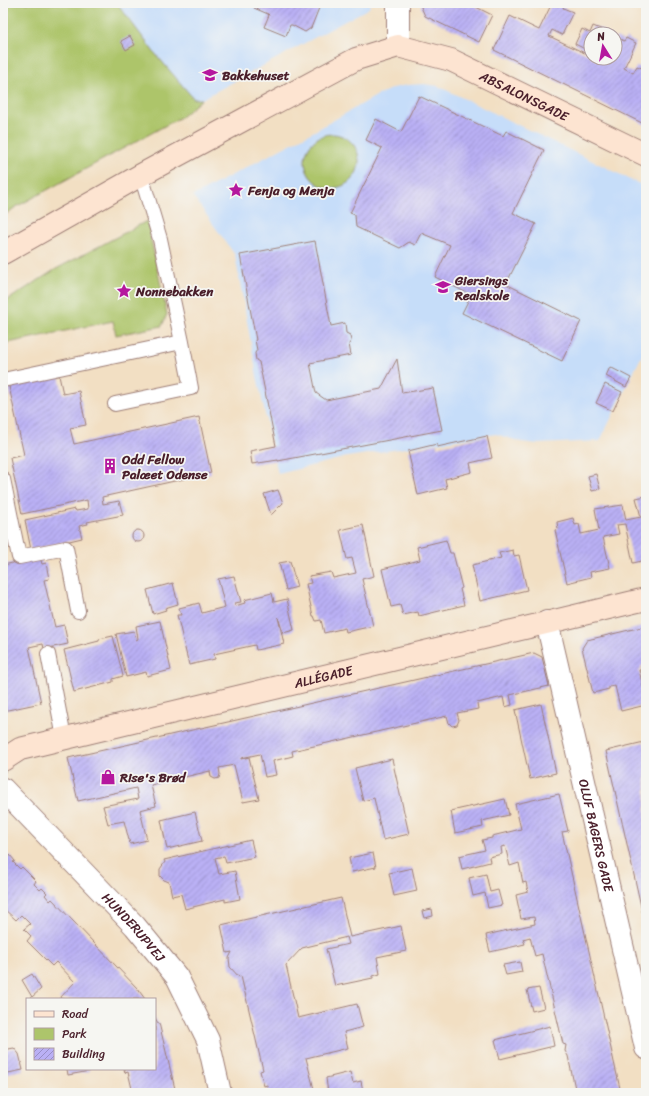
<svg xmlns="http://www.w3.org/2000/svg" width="649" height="1096" font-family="Sriracha,sans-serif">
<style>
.built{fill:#c6ddf9}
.green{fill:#adc56b;stroke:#7c724b}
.building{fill:url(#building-hatch)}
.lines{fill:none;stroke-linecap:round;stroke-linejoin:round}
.service-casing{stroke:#9e7f77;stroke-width:16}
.minor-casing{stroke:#9e7f77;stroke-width:24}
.tertiary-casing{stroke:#9e7f77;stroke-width:24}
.secondary-casing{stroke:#9e7f77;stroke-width:24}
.service{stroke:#fff;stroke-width:14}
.minor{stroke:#fff;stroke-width:22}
.tertiary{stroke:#fff;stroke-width:22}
.secondary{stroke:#fde4d1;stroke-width:22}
.labels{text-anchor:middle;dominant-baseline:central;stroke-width:3.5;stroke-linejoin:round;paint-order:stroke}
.poi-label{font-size:13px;font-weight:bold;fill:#4a1f2b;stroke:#f6f6f2;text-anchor:start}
.street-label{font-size:13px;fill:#4a1f2b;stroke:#f6f6f2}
</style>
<defs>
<pattern id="building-hatch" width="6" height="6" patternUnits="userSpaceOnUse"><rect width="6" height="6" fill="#bab0f5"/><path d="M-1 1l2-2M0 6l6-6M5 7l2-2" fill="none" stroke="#998fc7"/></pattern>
</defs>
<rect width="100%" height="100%" fill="#f6f6f2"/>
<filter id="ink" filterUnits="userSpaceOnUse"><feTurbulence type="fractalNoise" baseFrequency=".025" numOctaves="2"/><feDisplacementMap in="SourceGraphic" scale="8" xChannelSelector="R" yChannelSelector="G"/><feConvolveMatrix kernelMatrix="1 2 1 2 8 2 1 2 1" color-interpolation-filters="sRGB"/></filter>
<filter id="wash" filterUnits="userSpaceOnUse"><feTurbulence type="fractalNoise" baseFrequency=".012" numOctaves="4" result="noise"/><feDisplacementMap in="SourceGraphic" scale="16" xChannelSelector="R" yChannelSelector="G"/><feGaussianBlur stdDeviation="0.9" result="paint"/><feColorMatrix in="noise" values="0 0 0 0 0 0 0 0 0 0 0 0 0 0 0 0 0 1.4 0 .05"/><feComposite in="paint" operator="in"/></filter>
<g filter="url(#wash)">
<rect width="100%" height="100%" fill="#f2dfc3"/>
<path class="built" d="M117,3H371L369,8L202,99L194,100L153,51Z
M424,84L438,86L646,187V347L600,441L538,444L521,442L496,434L347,457L278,474L257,376L235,255L193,196L313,132L378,95L393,88L407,85Z"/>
<path class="green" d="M3,3H117L153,51L194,99H202L181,117L16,207L3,216Z
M305 161a27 27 0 1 1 54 0a27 27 0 1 1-54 0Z
M147,221L167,314L162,326L116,335L113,321L3,344V303L56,269Z"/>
<g id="blocks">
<path class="building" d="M256,3H321L311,28L305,32L292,25H290L286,36L264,27L269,15L268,14L254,8Z
M422,3H467L470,4V3H477L476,7L492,15L479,42L425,16L421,7Z
M552,3H565L563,8L573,12L562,35L552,30L549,36L591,56V58L600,61L602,58H615L616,37L624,41L626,38L636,43L624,68L633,73L637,66L646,70L643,78L646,80V125L494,50L510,16L539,30Z
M593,26L603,30L601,34H591V52L575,44L582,29L590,33Z
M130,36L135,45L126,50L121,41Z
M419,96L503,136L506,131L544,150L513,213L536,224L506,284L581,321L562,361L462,313L471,295L435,277L450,245L421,233L415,245L409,242L400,248L356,227L355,215L350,213L382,148L366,140L376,119L401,132Z
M315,241L331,326L345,323L346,333L350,335L351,341L349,344L351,355L310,363L316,393L326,400L381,389L397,359L402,393L433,388L442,430L278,461V460L252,464L250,451L276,446L259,362L256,360L255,353L257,350L255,340H256L240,255Z
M610,367L631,378L626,387L606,376Z
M58,371L63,394L79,391L86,425L70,428L74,444L199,417L211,473L102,497L103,504L119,501L123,515L87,522L88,524L79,526L82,538L31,550L25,520L75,509L76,511L88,509L87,500L22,514L10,458L24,455L8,382Z
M605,384L622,392L613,411L596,403Z
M487,436L492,458L470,463L472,472L445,479L447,488L418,495L408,451L437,444V447Z
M596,474L600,489L592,491L588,476Z
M278,490L283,503L271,515L264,494Z
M646,496V560L633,563L625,524L617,525L619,534L603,537L610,568L590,572L591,577L567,583L555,530L558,529L557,522L573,518L575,525L579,524L581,534L599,530L595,509L623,505L626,520L641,517L636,498Z
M363,525L374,576L362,579L373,626L346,632L345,628L324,633L321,620L316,621L314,616H313L306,584L311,583L309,576L331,572L333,578L356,573L352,558L347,559L340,530Z
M132 536a6 6 0 1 1 12 0a6 6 0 1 1-12 0Z
M446,540L450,553H453L462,588L460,589L464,605L419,616L418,612L403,615L400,605L391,607L382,569L420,560L417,547Z
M513,550L514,556L519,555L527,590L480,601L472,565L501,558L499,553Z
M40,557L42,564L46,563L49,579L44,580L55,627L64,625L68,644L44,649L43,644L29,647L41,703L3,711V637L4,636L3,630V565Z
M290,561L297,587L286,590L279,563Z
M234,576L241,602L234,603L235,606L245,603L244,600L272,593L274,602L287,599L294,630L283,633L278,617L284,644L256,650L255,645L214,654L215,659L189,665L177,615H181L179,608L199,603L202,613L225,607L218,579Z
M173,583L178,604L165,608L166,610L153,614L147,590Z
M160,621L171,670L147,676L146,672L126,677L116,634L134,631L136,640L138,639L136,626Z
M646,626V665L641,666V670H639L646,699V705L621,711L615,686L609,687V689L593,693L582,648L587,640Z
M113,636L123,676L113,679V682L74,692L64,650L99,641V639Z
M534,653L542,657L549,686L510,695L512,705L505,707L503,697L477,703L478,709L457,713L459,720L457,725L452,726L449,723L447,716L292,751L293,756L273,761L276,775L265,777L260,754L241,758V759L249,757L259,799L243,802L234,765L219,768L220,774L219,778L215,779L211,777L210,771L151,785L156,806L140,810L147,840L130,844L124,821L108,824L103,806L138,799L136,788L78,801L68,758Z
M541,704L556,773L530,779L515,710Z
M644,742L646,750L645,924L606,751Z
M392,759L409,834L383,840L374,798L363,801L355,768Z
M559,794L568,831L562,832L621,1093H576L568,1056L565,1051L566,1045L563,1044L542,954L535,956L530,937L523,939L525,944L490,952L486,935L535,924L534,917L521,919L516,895L528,892L526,882L523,883L519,863L510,866L505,846L501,847L502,854L489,857L490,862L462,869L459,856L485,850L482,840L492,838V836L521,829L515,804Z
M505,799L509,815L482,821L483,827L455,833L451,811Z
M195,812L202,841L167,849L161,820Z
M251,840L255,857L226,863L224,856L215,858L219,874L235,871L240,899L225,902V899L185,909L181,894L172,896L169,882L164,880L160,876V869L165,862L164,860Z
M3,851L9,857L10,855L15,861L13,862L20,869L22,867L36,881L34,884L40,890L42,888L47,893L45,895L50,901L52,899L137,988L145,999H59L75,982L56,962L52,966L27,941L31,936L24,929L30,924L21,915L16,920L3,908Z
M373,853L376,867L352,872L349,858Z
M412,868L417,891L394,896L389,873Z
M486,874L490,892L498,890L502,905L488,908L485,893L473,896L469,878Z
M341,898L350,937L401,926L406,951L377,957L380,974L373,976V978L335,986L326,949L349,944L347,937L302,948L286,965L298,1018L357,1004L363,1027L344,1032L348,1048L306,1058L315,1093H269L267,1085L264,1086L260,1071L263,1070L241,976L239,977L230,967L229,958L232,952L227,953L221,925Z
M432,909L433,916L424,918L422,911Z
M520,962L522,972L506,975L503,965Z
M32,974L41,989L32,997L22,980Z
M539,988L544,1008L532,1011L527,990Z
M155,1018L158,1023H159L176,1093H133L128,1072L125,1073L124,1069H155Z
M550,1026L554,1046L500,1059L495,1040Z
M14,1048L19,1054L23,1070L3,1074V1050Z
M67,1069H89L90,1071L68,1075Z
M350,1072L353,1083L361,1081L363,1091L353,1093H328L326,1078Z"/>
</g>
</g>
<g filter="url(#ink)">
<use href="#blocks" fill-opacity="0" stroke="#9e7f77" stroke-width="1"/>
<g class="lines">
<g class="service-casing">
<path id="service" d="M3,380L182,342L160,239L141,175
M115,404L191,388L182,342
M3,479L14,533L3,535
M14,533L19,557L66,548L78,611
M48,654L64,738"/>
</g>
<g class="minor-casing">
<g id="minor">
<path d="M398,46V3"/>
<path id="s1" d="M547,622L646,1048"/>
</g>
</g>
<g class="tertiary-casing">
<g id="tertiary">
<path id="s2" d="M3,789L135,926L177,977L208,1040L220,1093"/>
</g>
</g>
<g class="secondary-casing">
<g id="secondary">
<path id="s3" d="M3,253L141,175L356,59L398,46L451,60L646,155"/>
<path id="s4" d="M3,760L20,749L646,599"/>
</g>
</g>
<use href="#service" class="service"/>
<use href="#minor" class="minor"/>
<use href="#tertiary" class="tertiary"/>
<use href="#secondary" class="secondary"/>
</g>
</g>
<defs>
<g id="school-bare" transform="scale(1.2)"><path d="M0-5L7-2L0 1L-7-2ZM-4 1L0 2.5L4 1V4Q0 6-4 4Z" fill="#b5179e" stroke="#f6f6f2" stroke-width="2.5" paint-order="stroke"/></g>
<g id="sight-bare" transform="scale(1.2)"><path d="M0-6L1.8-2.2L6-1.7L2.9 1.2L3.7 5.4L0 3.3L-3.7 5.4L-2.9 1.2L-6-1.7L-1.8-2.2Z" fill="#b5179e" stroke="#f6f6f2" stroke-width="2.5" paint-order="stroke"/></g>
<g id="building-bare" transform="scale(1.2)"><path d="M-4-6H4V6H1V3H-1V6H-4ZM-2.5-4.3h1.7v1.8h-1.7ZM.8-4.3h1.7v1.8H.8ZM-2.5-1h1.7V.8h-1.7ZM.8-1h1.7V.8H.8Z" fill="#b5179e" stroke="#f6f6f2" stroke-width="2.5" paint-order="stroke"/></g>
<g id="shop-bare" transform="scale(1.2)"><path d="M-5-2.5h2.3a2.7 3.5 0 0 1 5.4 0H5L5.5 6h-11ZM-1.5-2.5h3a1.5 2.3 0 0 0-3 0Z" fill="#b5179e" stroke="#f6f6f2" stroke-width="2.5" paint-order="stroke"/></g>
</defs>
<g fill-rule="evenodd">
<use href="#school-bare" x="210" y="75"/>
<use href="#sight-bare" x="236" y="190"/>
<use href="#school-bare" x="443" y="287"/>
<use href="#sight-bare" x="124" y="291"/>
<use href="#building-bare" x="110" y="466"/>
<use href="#shop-bare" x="108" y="777"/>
</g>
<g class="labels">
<g class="poi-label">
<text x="222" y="75">Bakkehuset</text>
<text x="248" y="190">Fenja og Menja</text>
<text x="455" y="280">Giersings<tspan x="455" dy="15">Realskole</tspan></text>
<text x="136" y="291">Nonnebakken</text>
<text x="122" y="459">Odd Fellow<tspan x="122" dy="15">Palæet Odense</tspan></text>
<text x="120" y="777">Rise's Brød</text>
</g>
<g class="street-label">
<text stroke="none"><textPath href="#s3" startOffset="583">ABSALONSGADE</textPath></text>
<text stroke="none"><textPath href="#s4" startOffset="332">ALLÉGADE</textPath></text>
<text stroke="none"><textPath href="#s1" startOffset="219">OLUF BAGERS GADE</textPath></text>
<text stroke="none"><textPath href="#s2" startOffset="190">HUNDERUPVEJ</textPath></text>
</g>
</g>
<rect width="649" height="1096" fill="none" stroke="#f6f6f2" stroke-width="16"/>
<rect x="26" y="998" width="130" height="72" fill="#f6f6f2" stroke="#b1a0a2"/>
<rect x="34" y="1011" width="20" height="6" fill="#fde4d1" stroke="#b1a0a2"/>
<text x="62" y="1018" font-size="12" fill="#4a1f2b">Road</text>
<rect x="34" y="1028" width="20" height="12" fill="#adc56b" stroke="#b1a0a2"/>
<text x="62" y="1038" font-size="12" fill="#4a1f2b">Park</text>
<rect x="34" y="1048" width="20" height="12" fill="url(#building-hatch)" stroke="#b1a0a2"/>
<text x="62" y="1058" font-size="12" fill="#4a1f2b">Building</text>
<g transform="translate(603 46) rotate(349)"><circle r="19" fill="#f6f6f2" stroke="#b1a0a2"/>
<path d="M0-3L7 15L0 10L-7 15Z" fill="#b5179e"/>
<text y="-6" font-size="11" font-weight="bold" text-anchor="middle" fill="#4a1f2b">N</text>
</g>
</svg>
